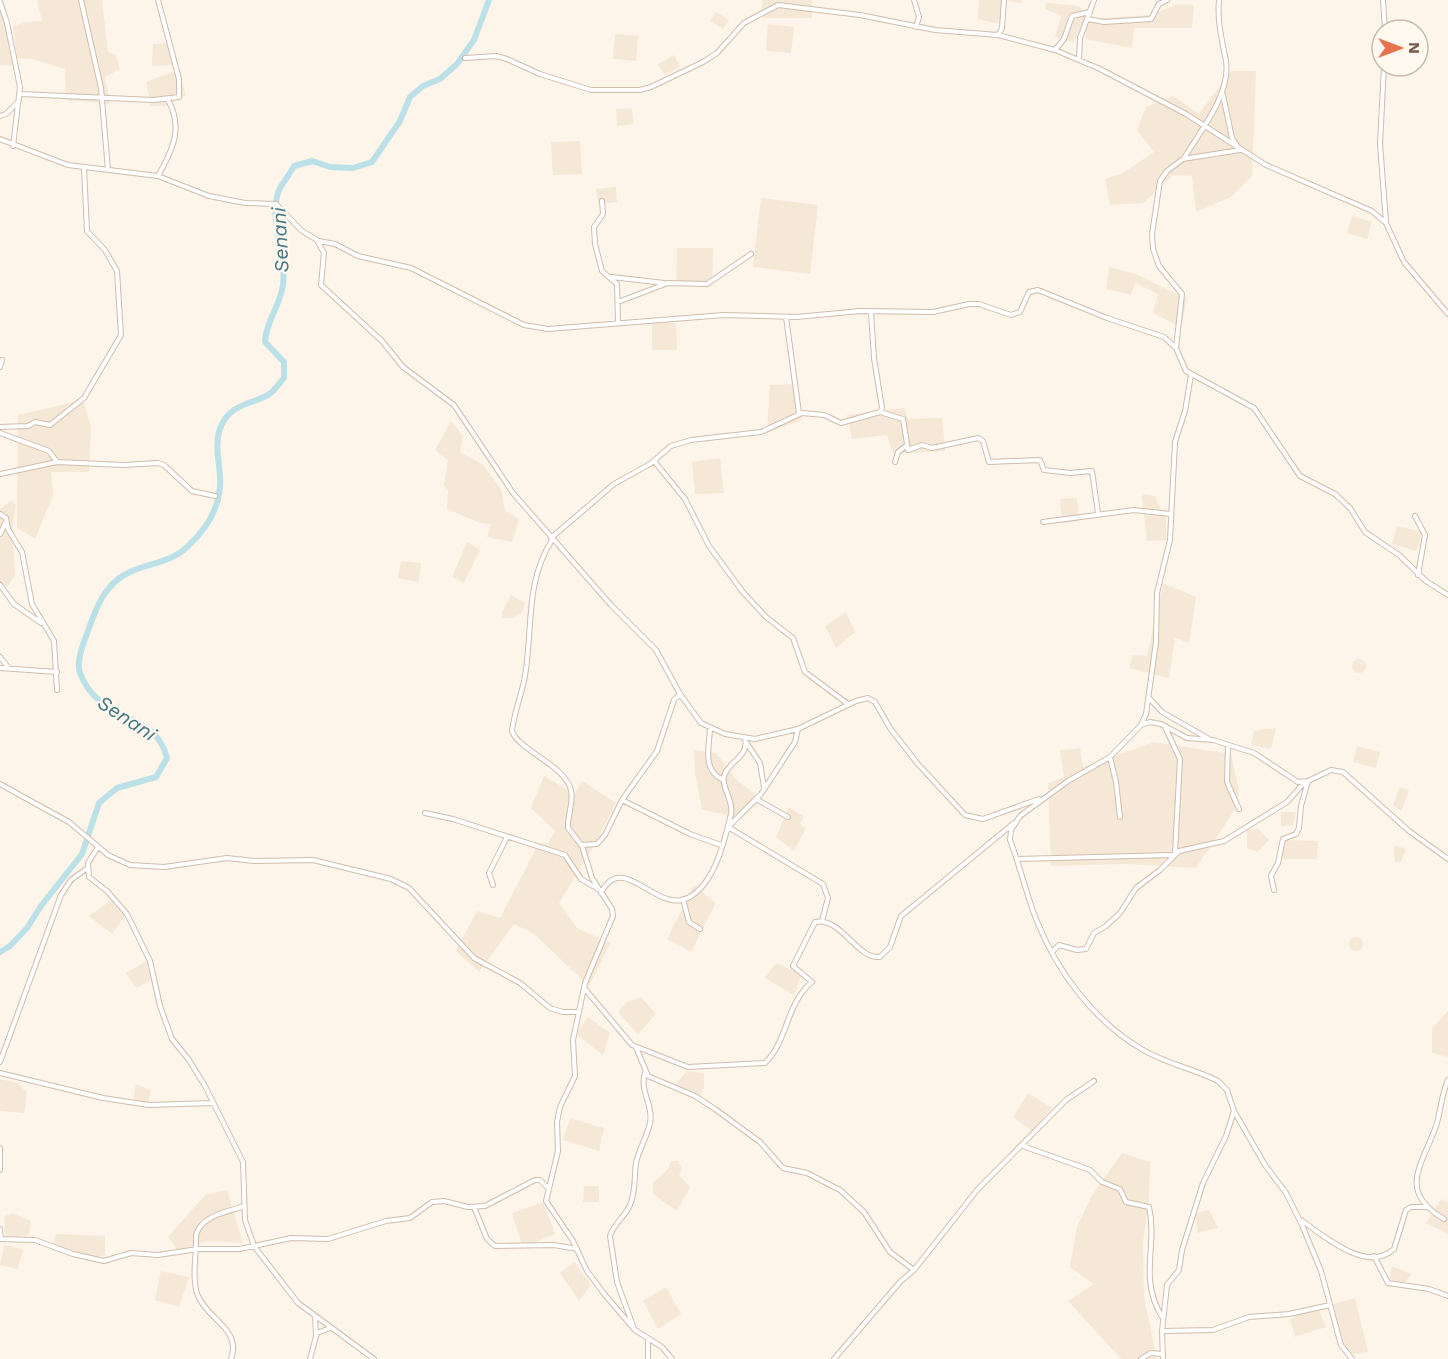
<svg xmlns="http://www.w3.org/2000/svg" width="1448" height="1359" font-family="'Work Sans',sans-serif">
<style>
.residential{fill:#f5e8d7}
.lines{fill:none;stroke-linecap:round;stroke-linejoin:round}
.river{stroke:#bce0e7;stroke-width:6}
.street-casing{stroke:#cfbdae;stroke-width:6}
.street{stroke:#fff;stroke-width:4}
.labels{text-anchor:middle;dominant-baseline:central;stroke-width:4.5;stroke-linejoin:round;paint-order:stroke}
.water-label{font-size:20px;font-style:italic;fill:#427784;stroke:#fff9f0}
</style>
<rect width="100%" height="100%" fill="#fdf5e9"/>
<path class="residential" d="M0,0H3L7,12L14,66L0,65Z
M37,0H102L108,52L116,55L120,69L105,77L110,104L66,100L65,69L32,59L17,58L13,27L24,22L42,21Z
M762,0H812V18H762Z
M979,0H1022L1021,3L1007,1L998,24L978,19Z
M1046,3L1079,6L1088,15L1073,42L1055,37L1061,16L1045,9Z
M1178,4L1194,5L1192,28H1134L1132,48L1085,39L1087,19L1150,15Z
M716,12L729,20L723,29L710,21Z
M768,24L794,27L791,53L766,51Z
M615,34L638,36L636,61L613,59Z
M171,43L176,65L152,66L153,44Z
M674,55L680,67L664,75L658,64Z
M178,70L186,95L165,106H151L146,82Z
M1231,71H1256L1252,176L1231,197L1196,212L1192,176L1173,175L1143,203L1110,205L1105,179L1123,173L1154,152L1137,130L1146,107L1173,96L1199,114Z
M632,108L633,124L617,126L616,109Z
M580,141L582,174L553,175L551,142Z
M616,187L617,202L598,204L596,189Z
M761,198L818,205L810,274L753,267Z
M1352,216L1372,222L1367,239L1347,233Z
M677,248H713L712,283L676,282Z
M1109,267L1136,274L1187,299L1181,327L1153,313L1158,294L1135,283L1131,295L1106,289Z
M652,323H676L677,350H652Z
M798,384L802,420L767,433L770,385Z
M83,400L91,427L89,472H51L53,495L35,539L17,528L18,415Z
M904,408L908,419L942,418L945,451L893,454L887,435L852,439L847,415Z
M451,421L463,436L460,452L482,464L501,489L505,511L519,519L512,542L487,537L491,524L480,523L447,509L448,490L444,485L448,460L435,450Z
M720,458L724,493L695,494L692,462Z
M1145,494L1155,496L1161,510L1166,509V540L1147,541L1142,496Z
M1077,498L1079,521L1062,523L1060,499Z
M12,500L16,505L12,532L15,575L4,591L0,589V509Z
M1397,526L1422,532L1417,551L1392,544Z
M467,542L480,550L464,583L452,577Z
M401,561L421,563L419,582L398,578Z
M1163,583L1196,597L1189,643L1175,638L1169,678L1129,668L1133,655L1147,656Z
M511,595L525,603L522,612L513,618H503L502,613Z
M846,612L855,632L836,648L825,626Z
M1352 666a7 7 0 1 1 14 0a7 7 0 1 1-14 0Z
M1276,728L1271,749L1251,745L1254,731Z
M1154,742L1231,754L1239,791L1234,811L1196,868L1126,864L1051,866L1048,783L1064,777L1060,750L1080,748L1083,767Z
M1357,746L1380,752L1376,768L1353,762Z
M694,750L716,753L736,779L762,800L741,819L702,809L695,773Z
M544,776L575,794L582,781L616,803L595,844L559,903L577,928L610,943L589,986L534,934L514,924L479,972L456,951L477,911L500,918L539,843L548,844L555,831L531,808Z
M1400,787L1409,791L1401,811L1393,805Z
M789,807L804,817L800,824L806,828L794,851L776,837Z
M1281,812H1296L1293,825L1281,826Z
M1258,829L1269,840L1258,852L1247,848V830Z
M1282,840L1318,841L1317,859H1279Z
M1394,845L1406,849L1401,862H1395Z
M694,885L716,903L691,952L667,939Z
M110,901L125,916L112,934L89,916Z
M1349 944a7 7 0 1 1 14 0a7 7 0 1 1-14 0Z
M146,961L151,980L137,988L126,973Z
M776,963L802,974L794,995L765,978Z
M641,997L656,1014L638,1034L618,1012L626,1003Z
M1448,1011V1057L1432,1053V1028Z
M588,1017L610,1033L603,1055L576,1034Z
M687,1071L704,1073V1086L699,1099L676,1084Z
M0,1079L18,1083L27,1093L24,1113L0,1111Z
M136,1084L151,1090L148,1104L133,1101Z
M1028,1093L1052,1108L1032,1131L1013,1117Z
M570,1118L604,1128L599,1151L563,1140Z
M1122,1153L1150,1162L1149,1198L1143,1243L1144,1297L1157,1359H1121L1068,1301L1094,1284L1070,1267L1077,1227L1091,1197Z
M671,1161H678L682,1169L679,1175L690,1187L677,1211L653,1194V1183L668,1169Z
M584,1186H599V1202H583Z
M227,1190L243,1243L207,1241L178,1251L168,1237L205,1195Z
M1441,1199L1448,1203V1234L1426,1223Z
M543,1202L555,1234L523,1247L512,1213Z
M1209,1210L1218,1228L1197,1233L1196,1213Z
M13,1213L31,1221L29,1235L5,1237L4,1216Z
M56,1234L105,1236V1255L93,1258L53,1244Z
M4,1245L23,1249L18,1269L0,1265Z
M574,1262L591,1285L579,1301L560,1273Z
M1392,1266L1412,1274L1404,1283L1389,1279Z
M161,1271L189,1277L179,1307L155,1300Z
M666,1287L681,1314L658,1329L643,1301Z
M1355,1298L1368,1352L1348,1355L1333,1304Z
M1317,1305L1326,1327L1295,1337L1290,1319Z"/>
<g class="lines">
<path class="river" d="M0,952L10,946L27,928L41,906L82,854L99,803L117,788L156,777L167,758C155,709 99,724 80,673C76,663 83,643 87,634C95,611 103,586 126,574C146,563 169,564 187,547C208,528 222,505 220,476C219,459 214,443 221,426C231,404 249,405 268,395C274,392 279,383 284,378V362L265,342C266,321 280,306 283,285C287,253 268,219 279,190C283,182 290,174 294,166L312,161L330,167L353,168L372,162L400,121L410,97L423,86L440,79L457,64L474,40L489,0"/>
<g class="street-casing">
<path id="street" d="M81,0L101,88L108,170
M914,0L919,17L916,27
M1383,0L1385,30
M0,2L7,23L20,87L13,146
M1088,19L1104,22L1151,19L1159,4L1167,0
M998,35L1002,28L1004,0
M1055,50L1064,39L1072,16L1090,12
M465,58L496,56L507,59L540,74L591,90H640L651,87L703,62L717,53L744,23L778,5L860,15L935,30L998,35L1055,50L1100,69L1186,114L1266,165L1372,211L1386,223L1404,262L1448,314
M1079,60L1080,38L1094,0
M1384,66L1380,144L1386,222
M20,94L153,100L179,97V79L158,0
M1223,95L1232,138L1238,147
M0,116L6,114L19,101
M0,139L68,165L158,176L209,196L245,203L276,204L302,231L319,241L335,244L358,256L411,268L524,325L548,329L724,315L797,317L860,311L933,312L969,304H979L1011,315L1020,312L1029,292L1038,290L1107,318L1164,337L1176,348L1186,371L1254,408L1300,476L1335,494L1350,508L1365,532L1399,555L1426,581L1448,595
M1184,158C1201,130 1231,94 1226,61C1222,40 1217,22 1219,0
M158,176C172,151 184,128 168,100
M602,201L603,214L594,227L595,244L602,271L617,284L618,323
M318,242L324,253L321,285L382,341L403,367L454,405L513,493L611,605L656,650L680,694L701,723L725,734L755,739L798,729L856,701L868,698L875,702L890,728L917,763L965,815L983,819L1039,799
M612,277L664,283
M618,302L668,283L707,284L751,254
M786,317L799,413
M1176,348L1182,294L1159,266L1153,249L1152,234L1160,181L1167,171L1183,159L1240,150
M0,367L2,360
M1191,375L1185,411L1175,442L1170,540L1157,593L1156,642L1146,714L1141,725L1110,757L1068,781L1020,816L1011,830L1010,840C1020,866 1026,893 1036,919C1057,972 1095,1023 1145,1051C1168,1064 1194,1069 1218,1081L1227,1090L1234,1111L1265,1165L1286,1193L1302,1225L1321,1271L1341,1345L1352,1359
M880,412L903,419L908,450L922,445L932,448L978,438L983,441L989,462L1040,460L1044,470L1070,473L1092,471L1098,513
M0,427L28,426L35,422L50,425L84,398L121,335L117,271L105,250L87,231L84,168
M0,433L49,451L57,462
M654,461L685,499L709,546L742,591L766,617L793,638L805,672L848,704
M895,462L898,452L906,446
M0,474L57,462L123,465L158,463L164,465L192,491L215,496
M0,514L6,518L8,529L22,552L32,604L54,641L57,690
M1415,516L1425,535L1418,575
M1043,522L1134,510L1170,514
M0,534L6,522
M551,538L614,484L650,464L671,446L691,440L761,432L802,413L824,415L841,423L880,412L882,408L874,358L871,312
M552,540C525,582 533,628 525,676C522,694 514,712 512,731C518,750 565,765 571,790C574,803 567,815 568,828L582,846L592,878L612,909L613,916L585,983L573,1040L575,1076L560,1107L557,1122L558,1151L546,1201L573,1241L587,1271L605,1295L635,1330L662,1347L672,1359
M0,585L14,604L41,623
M0,657L8,667
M0,668L57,672
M1149,698L1162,712L1209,739
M1141,725L1150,722L1161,724L1187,738L1213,740L1254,753L1298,782L1308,781L1331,770L1343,772L1409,831L1448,859
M1165,727L1180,759L1175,853
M710,729C709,748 702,770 723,780
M798,729L795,742L761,794L728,827L823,884L828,898L822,921
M746,742L760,763L764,787
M1228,745L1227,782L1239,809
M1110,757L1116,782L1120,817
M0,784L69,822L108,855L130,865L164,867L227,858L254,861L313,860L391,879L409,888L474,958L520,983L550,1008L563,1012H578
M756,799L788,817
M622,800L690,834L721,845
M425,813L453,819L565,855L581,879L598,889
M581,845L597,844L605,835L622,800L657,751L674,700L680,694
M98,847L88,863L89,877L107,891L127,914L150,961L160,1006L172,1039L189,1060L205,1086L243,1162L245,1220L254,1246L298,1303L374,1359
M1017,859L1172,855
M493,885L489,873L507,837
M1274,890L1271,876L1278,863L1283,839L1296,834L1299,828L1301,806L1308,781
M601,893C621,852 653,907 682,900C713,892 725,840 731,814C734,801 721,787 724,776C729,760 749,758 745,739
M683,899L689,922L700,929
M1052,952L1059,945L1077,950L1086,949L1094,933L1106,926L1120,913L1136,888L1160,870L1179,851L1224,841L1287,802L1305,782
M585,989L632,1045L688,1067L765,1063C788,1041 786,1003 812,982L793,966L815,922C842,917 856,959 880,957L890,947L901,916L1014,823
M636,1047L648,1076L695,1096L715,1109L760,1142L783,1168L807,1173L840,1190L864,1212L890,1252L914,1270
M0,1062L61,895L71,880L86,869
M0,1073L103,1098L149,1105L213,1103
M1023,1146L1090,1170L1102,1182L1120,1189L1126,1202L1149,1207C1158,1246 1138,1277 1162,1317
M0,1148V1170
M474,1207L487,1239L495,1246L554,1245L577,1249
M1444,1219C1396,1191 1423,1164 1436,1126C1441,1111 1441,1095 1448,1080
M1301,1220C1324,1236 1367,1274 1394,1249L1406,1210L1411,1207H1427
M0,1229L1,1239
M0,1239L35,1240L73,1254L104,1261L131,1253L158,1255L198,1249H240L291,1238L328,1239L386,1221L410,1218L432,1202L444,1201L468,1207L485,1206L535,1180H540L548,1188
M1374,1256L1388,1283L1429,1289L1448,1296
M315,1316L316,1335
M633,1326L617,1282L610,1236C614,1223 625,1217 630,1205C636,1191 634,1178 636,1163C639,1149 647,1137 650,1123C654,1106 639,1091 645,1073
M1162,1331L1213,1330L1249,1317L1289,1314L1330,1305
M231,1359C242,1329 208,1320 198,1296C191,1278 197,1253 196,1235C202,1215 227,1212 244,1206
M310,1359L317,1333L330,1328
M648,1359V1339
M834,1359L900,1282L914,1270L977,1190L1066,1100L1094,1081
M1141,1359L1151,1353L1162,1354
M1163,1359L1162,1331L1167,1285L1179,1270L1182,1250L1203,1183L1226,1136L1234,1111"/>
</g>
<use href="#street" class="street"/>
</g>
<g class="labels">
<g class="water-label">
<text transform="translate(280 240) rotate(-93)">Senani</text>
<text transform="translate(127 718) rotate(33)">Senani</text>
</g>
</g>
<g transform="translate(1400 48) rotate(90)"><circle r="28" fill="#fff9f0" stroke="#c9baae" stroke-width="1.5"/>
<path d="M0-4.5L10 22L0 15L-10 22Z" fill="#e7734e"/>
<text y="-9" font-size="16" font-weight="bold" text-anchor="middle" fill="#785c4c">N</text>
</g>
</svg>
